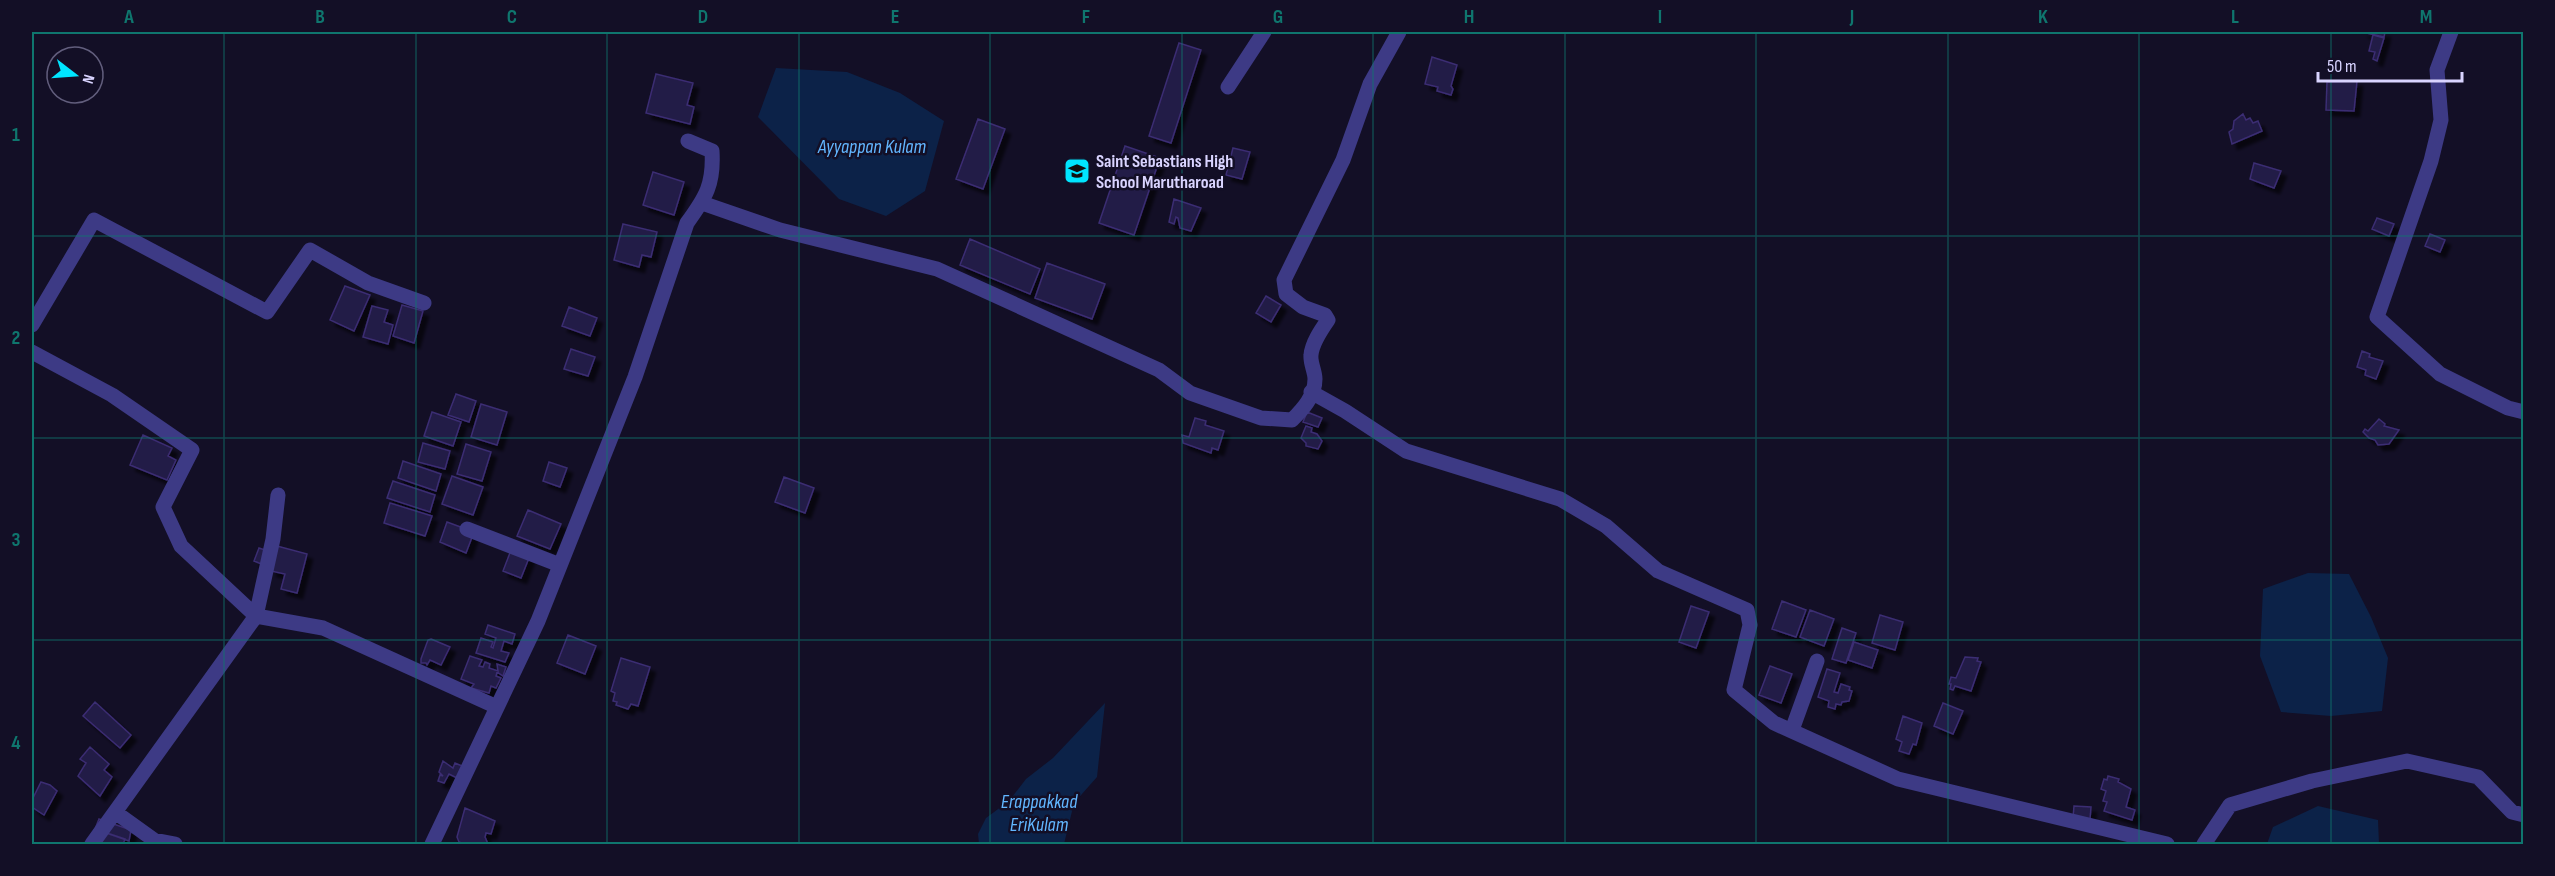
<svg xmlns="http://www.w3.org/2000/svg" width="2555" height="876" font-family="'Sofia Sans Condensed',sans-serif">
<style>
.water{fill:#0c2248}
.building{fill:#241b47;stroke:#3b2d73;stroke-width:1.5;filter:url(#shadow)}
.lines{fill:none;stroke-linecap:round;stroke-linejoin:round}
.street{stroke:#3d3a85;stroke-width:15}
.grid{fill:none;stroke:#0f766e;stroke-width:1.5;stroke-opacity:0.55}
.labels{text-anchor:middle;dominant-baseline:central;stroke-width:5;stroke-linejoin:round;paint-order:stroke}
.poi-label{font-size:18px;font-weight:bold;fill:#d9d4ff;stroke:#130f26;text-anchor:start}
.water-label{font-size:20px;font-style:italic;fill:#62b6ff;stroke:#130f26}
.neatline{fill:none;stroke:#0f766e;stroke-width:2}
.grid-label{font-size:20px;text-anchor:middle;font-weight:bold;fill:#0f766e}
</style>
<defs>
<filter id="shadow"><feDropShadow dx="5.5" dy="5.5" stdDeviation="1.5" flood-color="#0009"/></filter>
</defs>
<rect width="100%" height="100%" fill="#130f26"/>
<path class="water" d="M776,68L847,72L900,93L944,121L925,191L886,216L839,199L758,117Z
M2308,573L2349,574L2371,617L2388,658L2382,711L2331,716L2281,712L2260,656L2263,589Z
M1105,703L1097,777L1074,803L1064,844H979L978,834L986,818L1009,801L1026,779L1053,758Z
M2318,806L2378,820L2379,844H2267L2273,827Z"/>
<path class="building" d="M2362,32H2385L2384,37Z
M2373,35L2384,38L2377,61L2373,59L2375,52L2369,51Z
M1179,43L1201,50L1171,143L1149,136Z
M1432,57L1457,65L1451,86L1453,89L1451,95L1437,91L1438,87L1425,84Z
M656,74L693,83L687,105L694,107L690,124L646,113Z
M2357,81L2354,111L2326,110L2327,82Z
M2243,114L2246,120L2250,118L2253,123L2258,121L2262,131L2232,144L2229,132L2233,129L2234,121Z
M978,119L1005,129L983,189L956,179Z
M1125,146L1160,158L1134,235L1099,223Z
M1233,148L1250,152L1242,179L1226,175Z
M2254,163L2281,171L2274,188L2250,179Z
M653,172L684,182L674,215L643,205Z
M1174,199L1201,208L1191,231L1180,228L1178,218L1176,217L1174,224L1169,222Z
M2377,218L2394,224L2389,236L2372,229Z
M623,224L657,232L651,257L642,255L639,267L614,260Z
M2430,234L2445,240L2440,252L2425,246Z
M970,239L1040,269L1030,294L960,265Z
M1047,263L1105,284L1092,319L1035,298Z
M345,286L370,295L354,331L330,320Z
M1266,296L1281,305L1271,322L1256,313Z
M402,305L423,311L414,343L393,336Z
M372,306L388,310L384,322L393,325L388,344L363,337Z
M569,307L597,318L590,336L562,326Z
M571,349L595,357L588,376L564,369Z
M2362,351L2370,354L2369,357L2383,361L2376,379L2365,375L2366,370L2357,367Z
M456,394L476,401L469,422L448,415Z
M481,404L507,412L497,445L471,437Z
M432,412L461,422L453,446L424,436Z
M1307,412L1322,418L1318,427L1303,422Z
M1195,418L1206,421L1205,425L1224,431L1218,450L1212,448L1211,453L1183,443L1182,435L1189,437Z
M2379,419L2385,424L2384,426L2399,430L2389,444L2378,445L2375,440L2369,438L2363,432L2365,429L2368,431Z
M1306,426L1312,428L1311,432L1317,434L1322,441L1318,449L1306,446V443L1301,438Z
M143,435L172,448L168,456L176,460L167,480L130,465Z
M423,443L450,451L445,469L418,462Z
M466,444L491,452L482,481L457,474Z
M403,461L441,474L436,491L398,478Z
M549,462L567,468L560,487L543,481Z
M452,476L483,487L473,515L442,504Z
M784,477L814,488L805,513L775,502Z
M393,481L435,495L430,512L387,498Z
M390,503L432,516L425,536L384,523Z
M528,510L561,524L550,549L517,536Z
M447,522L474,532L466,553L440,542Z
M513,545L531,553L521,578L503,571Z
M277,546L307,554L297,593L281,589L285,574L271,571Z
M259,548L268,551L264,565L254,561Z
M1782,601L1806,610L1796,637L1772,629Z
M1691,606L1709,612L1696,648L1679,642Z
M1810,610L1834,619L1824,646L1800,637Z
M1880,615L1903,622L1895,650L1872,643Z
M488,625L515,634L512,644L504,641L501,651L509,653L505,662L476,653L481,638L493,642L491,647L493,648L496,638L485,634Z
M1842,628L1856,633L1846,663L1832,659Z
M568,635L596,646L585,674L557,663Z
M431,639L450,647L441,665L430,660L427,665L426,663H421V659L428,640Z
M1854,642L1878,650L1872,668L1848,660Z
M470,656L482,660L479,666L483,667L485,662L490,664L489,668L498,671L497,664L506,667L503,676L497,672L496,676L501,678L496,688L491,686L489,693L471,688L474,684L461,679Z
M1965,657L1978,658L1977,661L1981,662L1971,691L1955,686L1953,690L1950,689L1951,684H1949L1951,677L1956,678Z
M621,658L650,667L638,706L631,704L628,709L616,705L617,702L613,701L615,693L611,691Z
M1770,666L1792,674L1781,703L1759,695Z
M1827,669L1840,673L1834,692L1838,693L1841,684L1850,687L1849,690L1852,691L1849,701L1842,702L1841,705L1836,704L1835,709L1828,707L1829,701L1818,697Z
M95,702L131,735L120,748L83,716Z
M1943,703L1963,711L1953,734L1934,726Z
M1903,716L1922,723L1916,745L1913,744L1909,754L1899,751L1902,742L1896,739Z
M90,747L109,764L104,770L112,777L100,796L78,776L86,763L80,759Z
M443,761L453,768L455,763L462,766L457,778L449,774L444,783L438,781L440,775L443,776L439,772Z
M2108,776L2119,779L2118,782L2131,789L2126,807L2135,810L2132,820L2104,811L2107,802L2103,801L2106,791L2101,789L2104,779L2107,780Z
M41,782L50,785L57,791L44,815L32,807V800Z
M2074,806L2091,807L2090,819L2073,818Z
M465,808L495,821L491,834L486,833L485,837L488,844H464L459,842L457,837Z
M99,819L131,830L129,841L95,829Z
M95,829L125,839L123,844H85Z"/>
<g class="lines">
<path class="street" d="M2451,32L2437,70L2441,120L2431,161L2377,317L2440,374L2508,408L2524,412
M1228,87L1264,32
M702,203L780,230L937,269L1159,370L1190,393L1261,418L1292,420C1303,409 1315,396 1315,379C1315,371 1310,363 1311,355C1312,343 1321,330 1328,320L1325,315L1303,307L1286,294L1284,280L1343,160L1370,84L1399,32
M32,325L94,220L267,312L310,250L368,283L424,303
M32,352L112,395L192,450L163,507L181,546L256,616L323,628L497,707
M1311,392L1345,411L1406,451L1560,499L1606,526L1658,571L1747,610L1750,625L1734,690L1774,723L1898,779L2167,844
M467,529L560,565
M1792,730L1817,661
M115,812L154,840L175,844
M92,844L256,616L273,539L278,495
M432,844L538,621L635,377L687,223C706,197 714,184 712,151L688,141
M2204,844L2230,805L2312,781L2407,761L2478,777L2512,812L2524,815"/>
</g>
<path class="grid" d="M224,32V844M416,32V844M607,32V844M799,32V844M990,32V844M1182,32V844M1373,32V844M1565,32V844M1756,32V844M1948,32V844M2139,32V844M2331,32V844M32,236H2524M32,438H2524M32,640H2524"/>
<defs>
<g id="school-square" transform="scale(1.35)"><rect x="-9" y="-9" width="18" height="18" rx="4" fill="#00e5ff" stroke="#130f26"/><path d="M0-5L7-2L0 1L-7-2ZM-4 1L0 2.5L4 1V4Q0 6-4 4Z" fill="#111"/></g>
</defs>
<g fill-rule="evenodd">
<use href="#school-square" x="1077" y="171"/>
</g>
<g class="labels">
<g class="poi-label">
<text x="1096" y="161">Saint Sebastians High<tspan x="1096" dy="21">School Marutharoad</tspan></text>
</g>
<g class="water-label">
<text x="872" y="147">Ayyappan Kulam</text>
<text x="1039" y="802">Erappakkad<tspan x="1039" dy="23">EriKulam</tspan></text>
</g>
</g>
<rect width="2555" height="876" fill="none" stroke="#130f26" stroke-width="66"/>
<g transform="translate(75 75) rotate(107)"><circle r="28" fill="#130f26" stroke="#625e7d" stroke-width="1.5"/>
<path d="M0-4.5L10 22L0 15L-10 22Z" fill="#00e5ff"/>
<text y="-9" font-size="16" font-weight="bold" text-anchor="middle" fill="#d9d4ff">N</text>
</g>
<path d="M2318 72v9h144v-9" fill="none" stroke="#d9d4ff" stroke-width="3"/>
<text x="2327" y="72" font-size="18" fill="#d9d4ff" stroke="#130f26" stroke-width="4.5" paint-order="stroke">50 m</text>
<rect x="33" y="33" width="2489" height="810" class="neatline"/>
<g class="grid-label">
<text x="129" y="23">A</text>
<text x="320" y="23">B</text>
<text x="512" y="23">C</text>
<text x="703" y="23">D</text>
<text x="895" y="23">E</text>
<text x="1086" y="23">F</text>
<text x="1278" y="23">G</text>
<text x="1469" y="23">H</text>
<text x="1660" y="23">I</text>
<text x="1852" y="23">J</text>
<text x="2043" y="23">K</text>
<text x="2235" y="23">L</text>
<text x="2426" y="23">M</text>
<text x="16" y="141">1</text>
<text x="16" y="344">2</text>
<text x="16" y="546">3</text>
<text x="16" y="749">4</text>
</g>
</svg>
